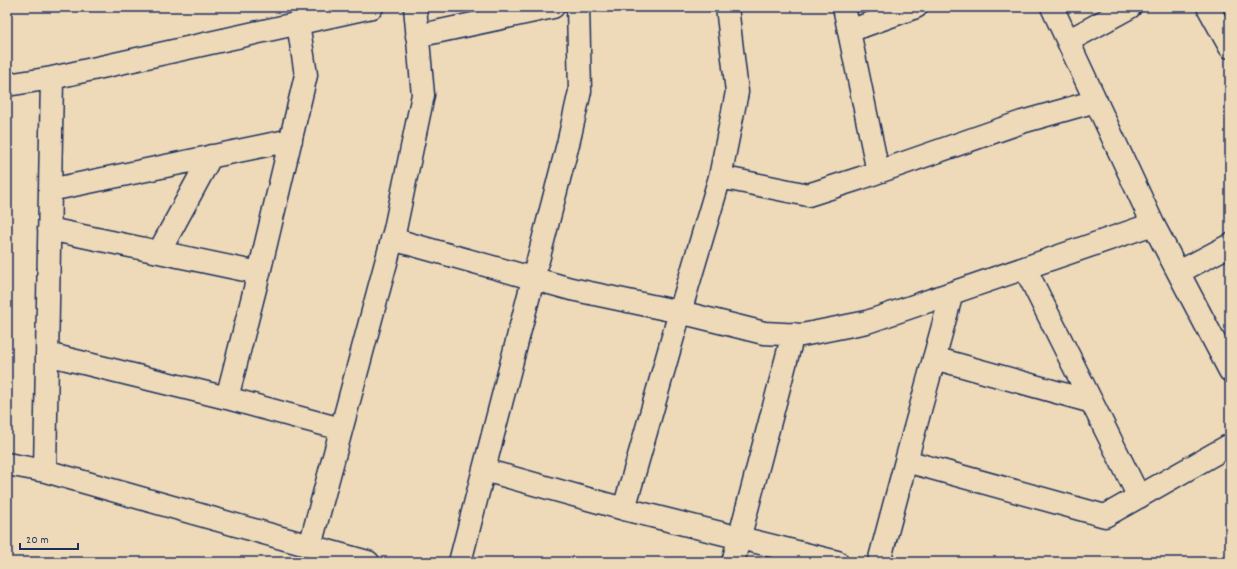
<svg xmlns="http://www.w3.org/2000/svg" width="1237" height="569" font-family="Dekko,sans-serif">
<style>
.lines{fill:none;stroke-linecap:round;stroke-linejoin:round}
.minor-casing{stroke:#1b2f5e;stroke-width:25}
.minor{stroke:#eedab8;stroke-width:22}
</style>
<rect width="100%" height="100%" fill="#eedab8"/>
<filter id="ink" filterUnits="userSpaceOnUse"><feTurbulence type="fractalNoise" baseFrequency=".025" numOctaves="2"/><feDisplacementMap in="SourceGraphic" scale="8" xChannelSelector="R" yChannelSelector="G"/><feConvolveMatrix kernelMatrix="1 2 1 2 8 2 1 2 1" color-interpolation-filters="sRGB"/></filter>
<g filter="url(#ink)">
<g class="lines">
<g class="minor-casing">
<path id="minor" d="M727,7L737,92L720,177L808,195L861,178L1022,122L1096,101
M844,7L878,172
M1208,7L1230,47
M298,23L306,75L259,273L227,398L341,429
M849,31L916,7
M417,36L553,7
M1068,41L1130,7
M7,85L52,78
M720,177L680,312L624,509L837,562
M50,190L291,140
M1153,224L1230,371
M49,229L259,273
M392,239L571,289L680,312L764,333L802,335L867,322L1153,224L1052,7
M159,252L211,156
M1025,268L1139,497
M1179,272L1230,245
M952,293L906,461L1105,516L1230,445
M47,354L227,398
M934,358L1092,402
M7,464L45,471L310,546
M484,470L624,509
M45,471L52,78L372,7
M368,562L310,546L395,229L423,95L415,7
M460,562L568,144L580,91L578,7
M733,562L793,334
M879,562L906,461"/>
</g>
<use href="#minor" class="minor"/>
</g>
</g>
<rect width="1237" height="569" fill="none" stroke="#eedab8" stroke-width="24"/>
<rect x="12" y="12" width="1213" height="545" fill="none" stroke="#1b2f5e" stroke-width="1.5" filter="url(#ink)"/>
<path d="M20 543v6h58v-6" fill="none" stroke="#1b2f5e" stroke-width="2"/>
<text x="26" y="543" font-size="12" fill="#1b2f5e" stroke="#eedab8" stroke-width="3" paint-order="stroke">20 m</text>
</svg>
